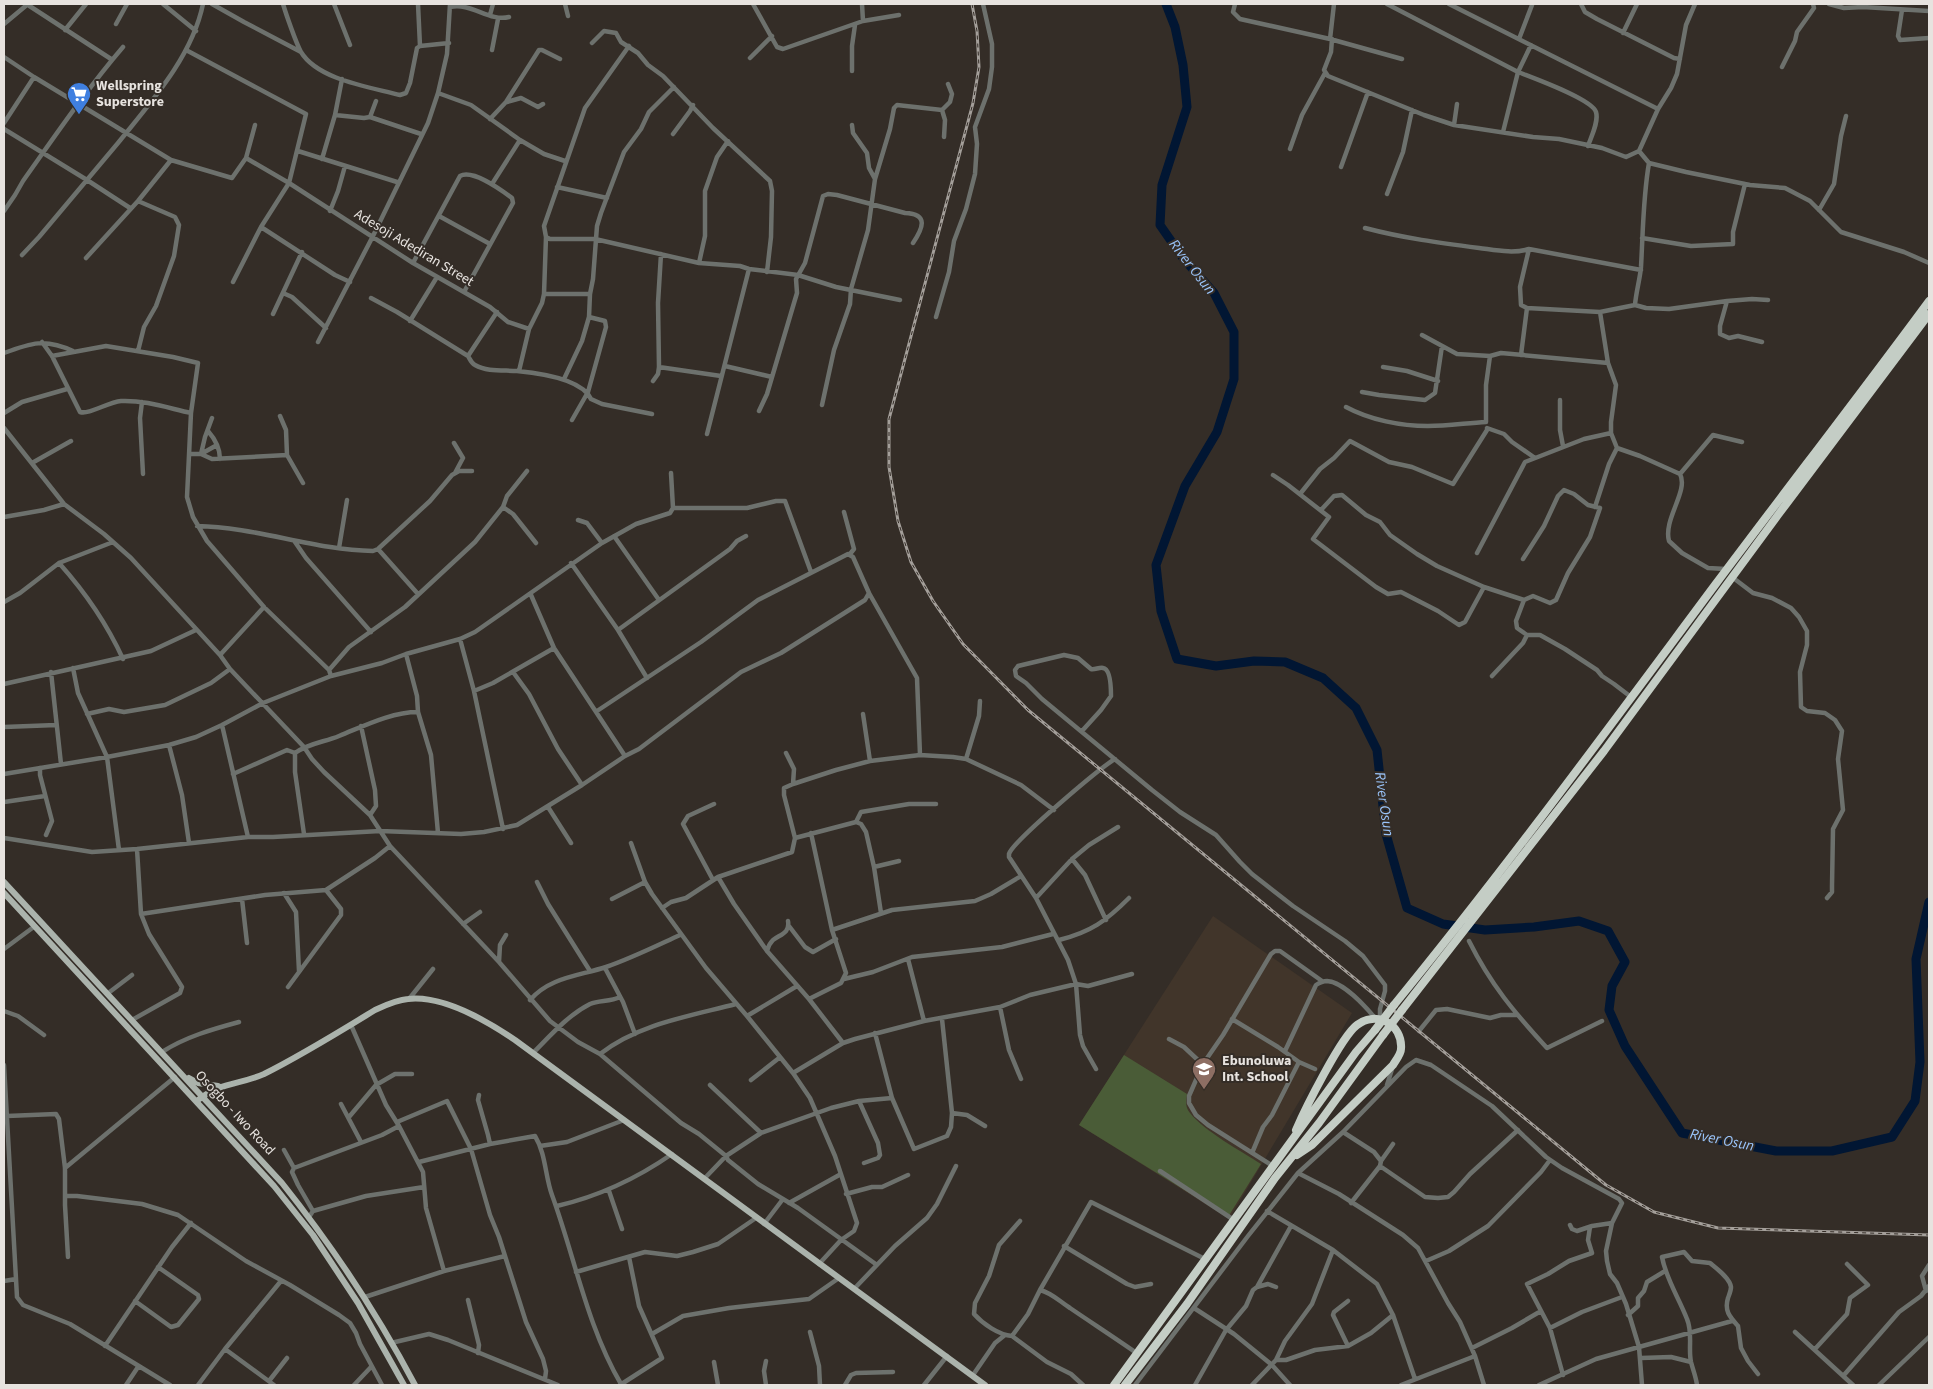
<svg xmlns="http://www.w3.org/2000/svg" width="1933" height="1389" font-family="'Source Sans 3',sans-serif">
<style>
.built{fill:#41352a}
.grass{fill:#4a5c37}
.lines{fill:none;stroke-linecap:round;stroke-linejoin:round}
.river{stroke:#011633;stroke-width:9}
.street{stroke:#6d716d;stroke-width:4.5}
.primary{stroke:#abb3ac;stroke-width:6}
.highway{stroke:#c4cdc5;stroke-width:8}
.rail-casing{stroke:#a49f9a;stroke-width:3}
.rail{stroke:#342d27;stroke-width:1;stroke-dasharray:4;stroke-linecap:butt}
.highway-bridge{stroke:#c4cdc5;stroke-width:8}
.labels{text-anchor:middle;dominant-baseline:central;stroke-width:4;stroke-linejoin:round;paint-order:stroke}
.poi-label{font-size:14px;font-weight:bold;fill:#e7e3df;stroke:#342d27;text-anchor:start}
.street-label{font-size:14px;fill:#e7e3df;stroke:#342d27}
.water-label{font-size:15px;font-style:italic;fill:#9ac4fa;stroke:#342d27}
</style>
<rect width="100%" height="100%" fill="#342d27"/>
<path class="built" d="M1213,916L1352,1013L1229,1219L1079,1125Z"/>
<path class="grass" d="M1124,1055L1187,1094C1186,1101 1185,1107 1190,1113C1204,1131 1241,1151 1261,1164L1228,1217L1079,1125Z"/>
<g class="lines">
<path class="river" d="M1166,4L1175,27L1183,65L1187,107L1162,185L1160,225L1183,258L1214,293L1234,332V379L1217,432L1185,486L1156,565L1161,611L1177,659L1216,666L1254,661L1285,662L1323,678L1356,708L1377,750L1386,834L1407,908L1443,924L1485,930L1534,927L1579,921L1608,931L1625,962L1612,986L1609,1010L1625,1046L1682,1133L1776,1151H1832L1892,1137L1915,1101L1920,1062L1916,959L1929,902"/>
<path class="street" d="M163,4L196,31
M212,4L244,22L301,52
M283,4C286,14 296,43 301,52C318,80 370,87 400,95L406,93L410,83L417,48L420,46L449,43
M334,4L350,45
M418,4L420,46
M565,4L568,16
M753,4L777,47L783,49L863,21L899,15
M862,4L863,21
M1235,4L1233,12L1240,19L1330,39L1402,59
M1387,4L1518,72L1531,45
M1449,4L1658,109
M1581,4L1585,12L1597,19L1674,58L1680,59
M1829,4L1844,8L1863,7L1929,11
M28,5L111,59
M450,7C471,2 489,22 509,17
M1902,10L1898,36L1900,40L1929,38
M490,15L493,4
M4,24L28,4
M116,24L127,4
M65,30L86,4
M1623,33L1637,4
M1330,39L1334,4
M1332,39L1331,52L1324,70L1328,76L1424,115L1454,125L1533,137L1559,139L1602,148L1626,157L1639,151L1658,109L1671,88L1677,74L1686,25L1695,4
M1519,39L1532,5
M592,43L604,31L616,33L621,42L638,53L648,65L663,76L713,128L770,181L772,191L771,237L767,272
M629,46L585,108L544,226L546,237L550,239H595L699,263L740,266L749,269L798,275L836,287L900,300
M186,50L306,114L289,183L261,227L233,282
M492,50L498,19
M4,57L34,77L171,160L232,178L246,158
M750,58L772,36
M1782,67L1795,41L1797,32L1814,8L1813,4
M852,71V46L855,25
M438,93L471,105L520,140L544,154L565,161
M507,102L521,98L538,107L543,104
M942,110L945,120L944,137
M335,115L364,118L370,117L376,101
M370,117L421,134
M490,119L506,102L539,50H542L560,59
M4,123L34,77
M255,125L246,158L289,183L413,263L490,307L508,322L529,329
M852,125L853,133L867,153L869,168L875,179
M1454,125L1457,104
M4,129L87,180L130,208
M1503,132L1518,72C1533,78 1592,99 1596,112C1599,122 1591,137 1588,146
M673,134L690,111L693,105
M1290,149L1302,115L1325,73
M298,151L397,182
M1639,151L1649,163L1686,172L1750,185L1785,188L1810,201L1841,232L1904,252L1929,263
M322,159L335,115L342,79
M1341,167L1368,92
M492,184L520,140
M557,187L607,198
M1387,194L1403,152L1412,110
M138,201L175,217L179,225L174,256L156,306L144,327L138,351
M1819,210L1834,184L1841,136L1846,116
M4,211L15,195L23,181C55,136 87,89 123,47
M330,211L338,191L345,166
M439,216L490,244
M261,227L335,275L350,282
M1365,228C1403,238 1440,243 1479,248C1495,250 1513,254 1529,249L1641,270
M1642,238L1691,246L1733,244V232L1745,184
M22,255L39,237C65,206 92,174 118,143C151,102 192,57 203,4
M86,258L138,201L171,160
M413,263L460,176C473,169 501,190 512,198L513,203L464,292
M699,263L705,236V191L717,157L728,141
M283,293L292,297L326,328
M544,294L546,237
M371,298L397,312L468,356C470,359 471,363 475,365C487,372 503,370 517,371C538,373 581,378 591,399L602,404L652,414
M1727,301L1752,299L1768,300
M1635,305C1636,292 1640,279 1641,267C1643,232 1643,197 1649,163
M1527,308L1600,312
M273,314L302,252
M936,317L949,272L954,241L966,209L975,174L977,144L975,127L989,89L992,67V44L983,4
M410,321L437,277
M1422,335L1457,354L1490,356L1501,353L1608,363
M42,342L52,356L80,412C89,415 108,402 121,401C145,400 168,408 191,413
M318,342L373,236L428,123L438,93L447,54L450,4
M4,353C31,343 45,338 73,351
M1521,355L1527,308L1521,305L1520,287L1529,249
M52,356L106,346L173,357L198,363L191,413L187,497L193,517L207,541L264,607L329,670L331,676
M468,356L497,312
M725,366L772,377
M659,367L721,376
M1383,367L1407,371L1438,381
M519,371L529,329L542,303L544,294H590
M564,379L582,341L589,317L590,294L593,279L597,226L601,213L624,152L641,129L649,112L674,87
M653,381L658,374L659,367L658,303L661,254
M1362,392L1379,395L1425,400L1435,393L1442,346
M1560,400V430L1563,446
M142,402L140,418L143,474
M822,405L834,350L850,304L851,289L868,230L875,179L890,129L894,108L897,105L942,110L950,102L952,94L948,84
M1346,407C1370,420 1401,426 1428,426C1447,426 1467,423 1486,422V385L1490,356
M759,411L767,394L794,303L797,293L796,279L805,263L823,196L828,194L837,195L905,213C929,214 923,228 913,243
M4,413L22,402L67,389
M280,416L286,430L287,455L303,483
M572,420L588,392L606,327L605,321L589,317
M4,428L64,504L104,534L131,558L220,655L230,669L304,747L312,759L324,772L370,815L390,846L375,858L326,890L265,895L141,914
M1487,428L1504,434L1512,442L1535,458
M208,431C215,439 220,448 220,459
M707,434L749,269
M454,443L463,458L455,473
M189,454H201L217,445
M201,454L212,459L287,455
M201,454L205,437L212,418
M32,463L71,441
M1680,474L1713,435L1742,442
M1273,475L1288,485L1329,517L1313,539L1376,587L1388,594L1401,592L1438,611L1459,625L1465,622L1484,587L1524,600L1516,621L1517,628L1527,635H1540L1565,649L1597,670L1602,676L1614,684L1631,697
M1300,494L1320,469L1334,458L1350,441L1389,462L1412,467L1453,484L1487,430
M503,507L513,514L536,543
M1595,507L1609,464L1617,448
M673,508H747L776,501H785L811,572
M1321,510L1334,496L1342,495L1366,515L1380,522L1390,535L1417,554L1437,566L1484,587
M844,512L854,549L850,554
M4,517L44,510L64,504
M578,520L587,523L602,543
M197,526C257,527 313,550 373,551L378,549L430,501L452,475L459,471H472
M614,536L659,600
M295,542L306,558L371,632
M339,548L347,500
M378,549L418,594
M1477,553L1525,462L1584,439L1611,433
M1523,559L1544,526L1558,496L1564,490L1574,494L1588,505L1600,508L1590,537L1568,573L1556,600L1550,603L1533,596L1524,600
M59,563C85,592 107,624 123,659
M571,563L618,630L647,678
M1726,569L1708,568L1682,553L1669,541C1663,519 1689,491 1680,474L1640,456L1617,448L1611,433V422L1616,385L1608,363L1600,312L1635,305L1646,308L1669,309L1727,301L1720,326V334L1729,338L1738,336L1762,342
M1732,577L1753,593L1772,598L1791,608L1799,617L1807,631V645L1800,672L1801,707L1807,711L1825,713L1835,720L1842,731L1838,759L1843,810L1833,829L1832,886V892L1827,898
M869,593L917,678L920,755
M531,595L554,648L625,756
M4,602L20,593L59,563L113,542
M618,630L730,549L737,541L746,536
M460,639L474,691L503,829
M406,654L417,696L418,712L431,755L438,833
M220,655L264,607
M73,668L78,693L107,757L119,850
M329,670L349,647L405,607L475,542L503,507L507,496L527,471
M51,672L61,764
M513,672L529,694L558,749L582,785
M1492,676L1523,643L1527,635
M4,684L151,651L196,630
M474,691L493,683L554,648
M87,714L109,709L124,712L165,705L211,683L230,669
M863,714L870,761
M222,725L248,837
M361,726L375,790L376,806L370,815
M4,727L56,725
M1082,731L1101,710L1111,696C1111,690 1111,669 1103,668C1100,667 1094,670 1091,669L1078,658L1064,655L1018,666L1015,670L1016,676L1026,683L1042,699L1152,790L1180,812L1216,835L1240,862L1252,874L1293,906L1345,941L1363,956L1385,985V991L1380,1009V1018
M169,745L182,795L189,843
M786,753L794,769L793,784
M966,759L979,716L980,701
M40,768V775L52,821L46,835
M4,774L107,757L169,745L196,737L222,725L263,703L331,676L382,663L406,654L460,639L475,632L602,543L636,524L670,513L673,508L671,473
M233,774L287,750L295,753
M4,802L45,796
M548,807L571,843
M856,822L861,812L909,804H936
M304,834L295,772V753C309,743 325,742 339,736C364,726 391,712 418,712
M4,838L92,852L137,849L248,837H273L380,831L461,834L484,832L517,825L582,785L625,756L639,749L741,672L781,653L865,600L869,593L853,557L848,554L758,600L701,642L597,711
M795,838L856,822L861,824L866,832L874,867L881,913
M631,843L645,882L652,894L706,968L747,1016L793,1073L810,1098L835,1156L857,1223L854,1231L841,1240L819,1264
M390,846L499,962L550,1021L578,1042L600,1054L681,1123L699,1134L726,1156L728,1160L758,1184L798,1208L877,1265
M1072,859L1085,875L1106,920
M874,867L899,861
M718,877L734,904L767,951L809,999L843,1043
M713,880L683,824L688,816L714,804
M537,882L548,904L590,971
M284,893L296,912L299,971
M1036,898L1072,859L1089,845L1118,827
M242,899L247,943
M612,899L645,882
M662,908L671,902L686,898L718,877L792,852L795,838L784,795V788L793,784L836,770L870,761L920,755L953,757L966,759L1021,785L1054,810
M463,924L480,912
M789,926L805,947L813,952L836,939
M832,930L892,910L975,901L991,894L1021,876
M1059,940C1091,932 1106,921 1129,898
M1469,941C1491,985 1514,1012 1547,1048L1602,1021
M4,949L35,926
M767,951C768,947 770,943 773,940C781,934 790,933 788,921
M908,959L924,1021
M499,962L500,945L506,935
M605,968L623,1002L635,1034
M844,979L873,972L912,957L1002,947L1053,934
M288,987L341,915V909L326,890
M107,994L132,975
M409,999L433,969
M809,999L841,983L846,973L832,930L811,833
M530,1000C550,977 579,976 606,967C632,958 656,946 680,935
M1000,1007L1009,1050L1021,1079
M4,1011L18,1016L44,1035
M747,1016L797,986
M1232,1019L1278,1047L1299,1062L1315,1069
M132,1020L180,993L182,987L149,934L141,914L137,849
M351,1025L386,1105L399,1126L423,1172L426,1208L444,1271
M1419,1031L1436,1010L1447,1009L1490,1018L1501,1015H1516
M875,1033L892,1098L914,1149L947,1136L951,1127L952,1113L942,1019
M1169,1039L1184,1047L1200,1062L1203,1064
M1285,1051L1316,985C1319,983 1323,981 1327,981C1343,982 1365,1006 1375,1018
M162,1052C185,1037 213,1029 239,1022
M533,1053C550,1036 568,1015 590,1004C599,1000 610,1002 620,997
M600,1054C638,1024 690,1016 736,1004
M4,1065L17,1297L23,1305L70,1324L170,1385
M1096,1069L1083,1046L1080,1035L1076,984L1068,960L1036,898L1009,857V854C1013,841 1100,768 1115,759
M793,1073L843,1043L855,1039L924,1021L1000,1007L1030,995L1076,984L1088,986L1132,974
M751,1080L779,1058
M710,1085L761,1133
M1387,1085L1393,1066
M479,1095L478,1100L488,1135L490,1144
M859,1101L878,1143L880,1155L878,1158L864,1163
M341,1104L361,1142
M952,1113L967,1115L985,1126
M7,1116L56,1114L59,1119L65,1168V1205L68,1257
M349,1117L376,1085L395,1074H412
M397,1122L447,1101L471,1149L490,1215L499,1237L526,1322L543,1359L546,1371L545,1379
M1343,1132L1374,1152L1381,1161L1380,1166L1351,1203
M540,1146L567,1142L624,1120
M284,1150L294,1168L292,1172L298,1185L313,1211
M1252,1153L1263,1127L1272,1115L1299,1062
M1381,1161L1393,1144
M419,1162L490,1144L535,1136C546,1154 545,1176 552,1195C575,1258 587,1326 621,1384
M1273,1166L1208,1125L1196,1115L1189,1103V1096L1203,1064L1223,1035L1271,954L1275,951H1280L1322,981
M1380,1166L1425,1197L1438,1198L1448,1197L1454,1192L1470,1174L1518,1130
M65,1168L175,1077
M294,1168L382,1135L399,1126
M1160,1171L1234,1220
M1298,1173L1339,1194L1403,1235L1418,1248L1448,1303L1460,1322L1475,1356L1484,1385
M704,1179L726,1156L761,1133L831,1108L859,1101L892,1098
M609,1191L622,1229
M846,1194L872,1187H882L908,1175
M65,1196H77L142,1204L178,1215L246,1261L290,1285L339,1315L350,1323L356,1333L360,1344L382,1385
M789,1203L841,1174
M557,1206C600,1196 636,1179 672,1154
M1267,1211L1333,1250L1377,1284L1393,1315L1415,1379
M309,1217L313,1211L366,1196L424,1187
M1020,1221L999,1245L989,1276L975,1303L974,1314C983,1324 999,1335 1012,1336L1047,1362L1071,1374L1083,1385
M764,1224L783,1199
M1570,1225L1572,1229L1577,1231L1592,1226L1612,1223L1606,1251L1607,1261L1610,1274L1617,1283L1626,1304L1639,1347L1642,1385
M1064,1246L1127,1284L1135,1287L1151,1284
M1426,1261L1449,1251L1488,1226L1541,1172L1550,1160
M576,1272L645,1252L677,1256L693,1252L718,1244L756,1218
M4,1281L16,1279
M1257,1287L1291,1226
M854,1289L895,1246L927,1218L937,1204L956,1166
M1040,1290C1052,1293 1059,1301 1070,1308C1092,1323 1115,1338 1138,1354
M1926,1291L1922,1276L1929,1265
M365,1297L444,1271L505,1256
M468,1300L479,1345L478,1353
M135,1301L171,1327L178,1325L199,1299L198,1295L158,1267
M1348,1301L1334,1312L1333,1315L1348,1346
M1194,1308L1234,1334L1272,1365L1290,1385
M1628,1315L1638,1306V1298L1644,1291L1647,1282L1665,1271
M1550,1328L1582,1312L1622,1297
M810,1332L819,1366L820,1385
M1795,1332L1853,1385
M652,1334L683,1316L729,1308L809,1299L839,1278
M1012,1336L1028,1314L1040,1290L1091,1202L1207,1260
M391,1343L429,1334L448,1340L558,1385
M105,1346L172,1247L191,1223
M1472,1348L1512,1328L1541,1311
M225,1349L274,1385
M1815,1349L1847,1314L1850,1298L1868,1285L1847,1264
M1641,1358L1671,1357L1691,1362
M1276,1360H1286L1315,1350L1348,1346L1371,1333L1393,1315
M714,1362L718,1385
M973,1375L995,1343L1005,1335
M1563,1375L1550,1328L1527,1284L1548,1274L1569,1261L1592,1253L1588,1240L1590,1227
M1844,1375L1899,1312L1921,1296L1929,1286
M269,1381L287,1358
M126,1385L138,1367
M198,1385L225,1349L281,1281
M354,1385L371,1367
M620,1385L662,1358L639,1306L629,1257
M766,1385L764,1371L766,1361
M845,1385L851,1375L856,1373L893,1372
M924,1385L947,1356
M1135,1385L1248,1236L1298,1173L1343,1132L1406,1067L1416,1060L1431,1065L1492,1106L1546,1157L1562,1168L1619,1199L1622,1203L1612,1223
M1195,1385L1226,1330L1246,1306L1253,1290L1257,1287L1268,1284L1276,1287
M1252,1385L1276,1360L1285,1341L1312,1304L1333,1250
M1401,1385L1475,1356
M1539,1385L1596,1359L1732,1321
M1697,1385C1696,1377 1693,1370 1691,1362C1688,1348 1693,1333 1687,1319C1679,1298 1666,1279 1662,1257L1684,1252L1692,1261L1710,1263C1716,1268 1730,1278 1731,1287C1731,1291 1729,1295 1728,1298C1724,1311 1730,1317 1738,1326L1741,1348L1748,1361L1758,1374
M1879,1385L1929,1337"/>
<path class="primary" d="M4,882L282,1183C333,1247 377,1313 415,1385
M4,893L274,1186L313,1235L358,1303L404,1385
M189,1078L198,1083L218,1086
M197,1101C219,1082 239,1085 264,1074C302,1055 339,1032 375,1010C386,1005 396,1000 408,999C444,995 487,1021 515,1040L985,1385"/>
<path class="highway" d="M1394,1005C1506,868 1610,726 1715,585C1786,490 1859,396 1929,301
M1402,1010L1604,751L1778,515L1929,314
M1296,1130C1305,1109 1341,1037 1357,1025C1376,1010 1403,1024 1401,1049C1401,1054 1396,1060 1393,1065L1312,1145L1297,1155
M1114,1385L1356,1052L1375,1030
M1125,1385L1187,1304L1275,1178L1319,1123L1383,1035"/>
<g class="rail-casing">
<path id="rail" d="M972,4L977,31L979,67L973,103L889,419V467L898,521L911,562L933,601L963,644L1028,710L1606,1185L1654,1212L1718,1228L1929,1235"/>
</g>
<use href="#rail" class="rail"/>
<path class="highway-bridge" d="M1375,1030L1394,1005
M1383,1035L1402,1010"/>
</g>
<defs>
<g id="supermarket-pin" transform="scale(1.25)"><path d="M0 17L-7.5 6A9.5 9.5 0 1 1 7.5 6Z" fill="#3f7fe0" stroke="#342d27"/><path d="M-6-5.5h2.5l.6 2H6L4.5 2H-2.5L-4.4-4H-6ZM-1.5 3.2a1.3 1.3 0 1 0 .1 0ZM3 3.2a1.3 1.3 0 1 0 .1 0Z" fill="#fff"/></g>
<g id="school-pin" transform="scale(1.25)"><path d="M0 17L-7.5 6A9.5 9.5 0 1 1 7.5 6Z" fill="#8d6e63" stroke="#342d27"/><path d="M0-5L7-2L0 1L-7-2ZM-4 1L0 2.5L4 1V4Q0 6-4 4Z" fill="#fff"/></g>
</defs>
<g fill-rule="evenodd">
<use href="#supermarket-pin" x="79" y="94"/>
<use href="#school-pin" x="1204" y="1069"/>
</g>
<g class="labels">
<g class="poi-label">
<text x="96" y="86">Wellspring<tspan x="96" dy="16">Superstore</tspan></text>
<text x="1222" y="1061">Ebunoluwa<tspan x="1222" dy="16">Int. School</tspan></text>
</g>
<g class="street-label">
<text transform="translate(414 248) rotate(31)">Adesoji Adediran Street</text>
<text transform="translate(235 1113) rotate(47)">Osogbo - Iwo Road</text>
</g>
<g class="water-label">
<text transform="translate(1192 267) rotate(52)">River Osun</text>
<text transform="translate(1384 804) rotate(82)">River Osun</text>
<text transform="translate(1722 1140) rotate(11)">River Osun</text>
</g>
</g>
<rect width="1933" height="1389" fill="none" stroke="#e7e3df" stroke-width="10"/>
</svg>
